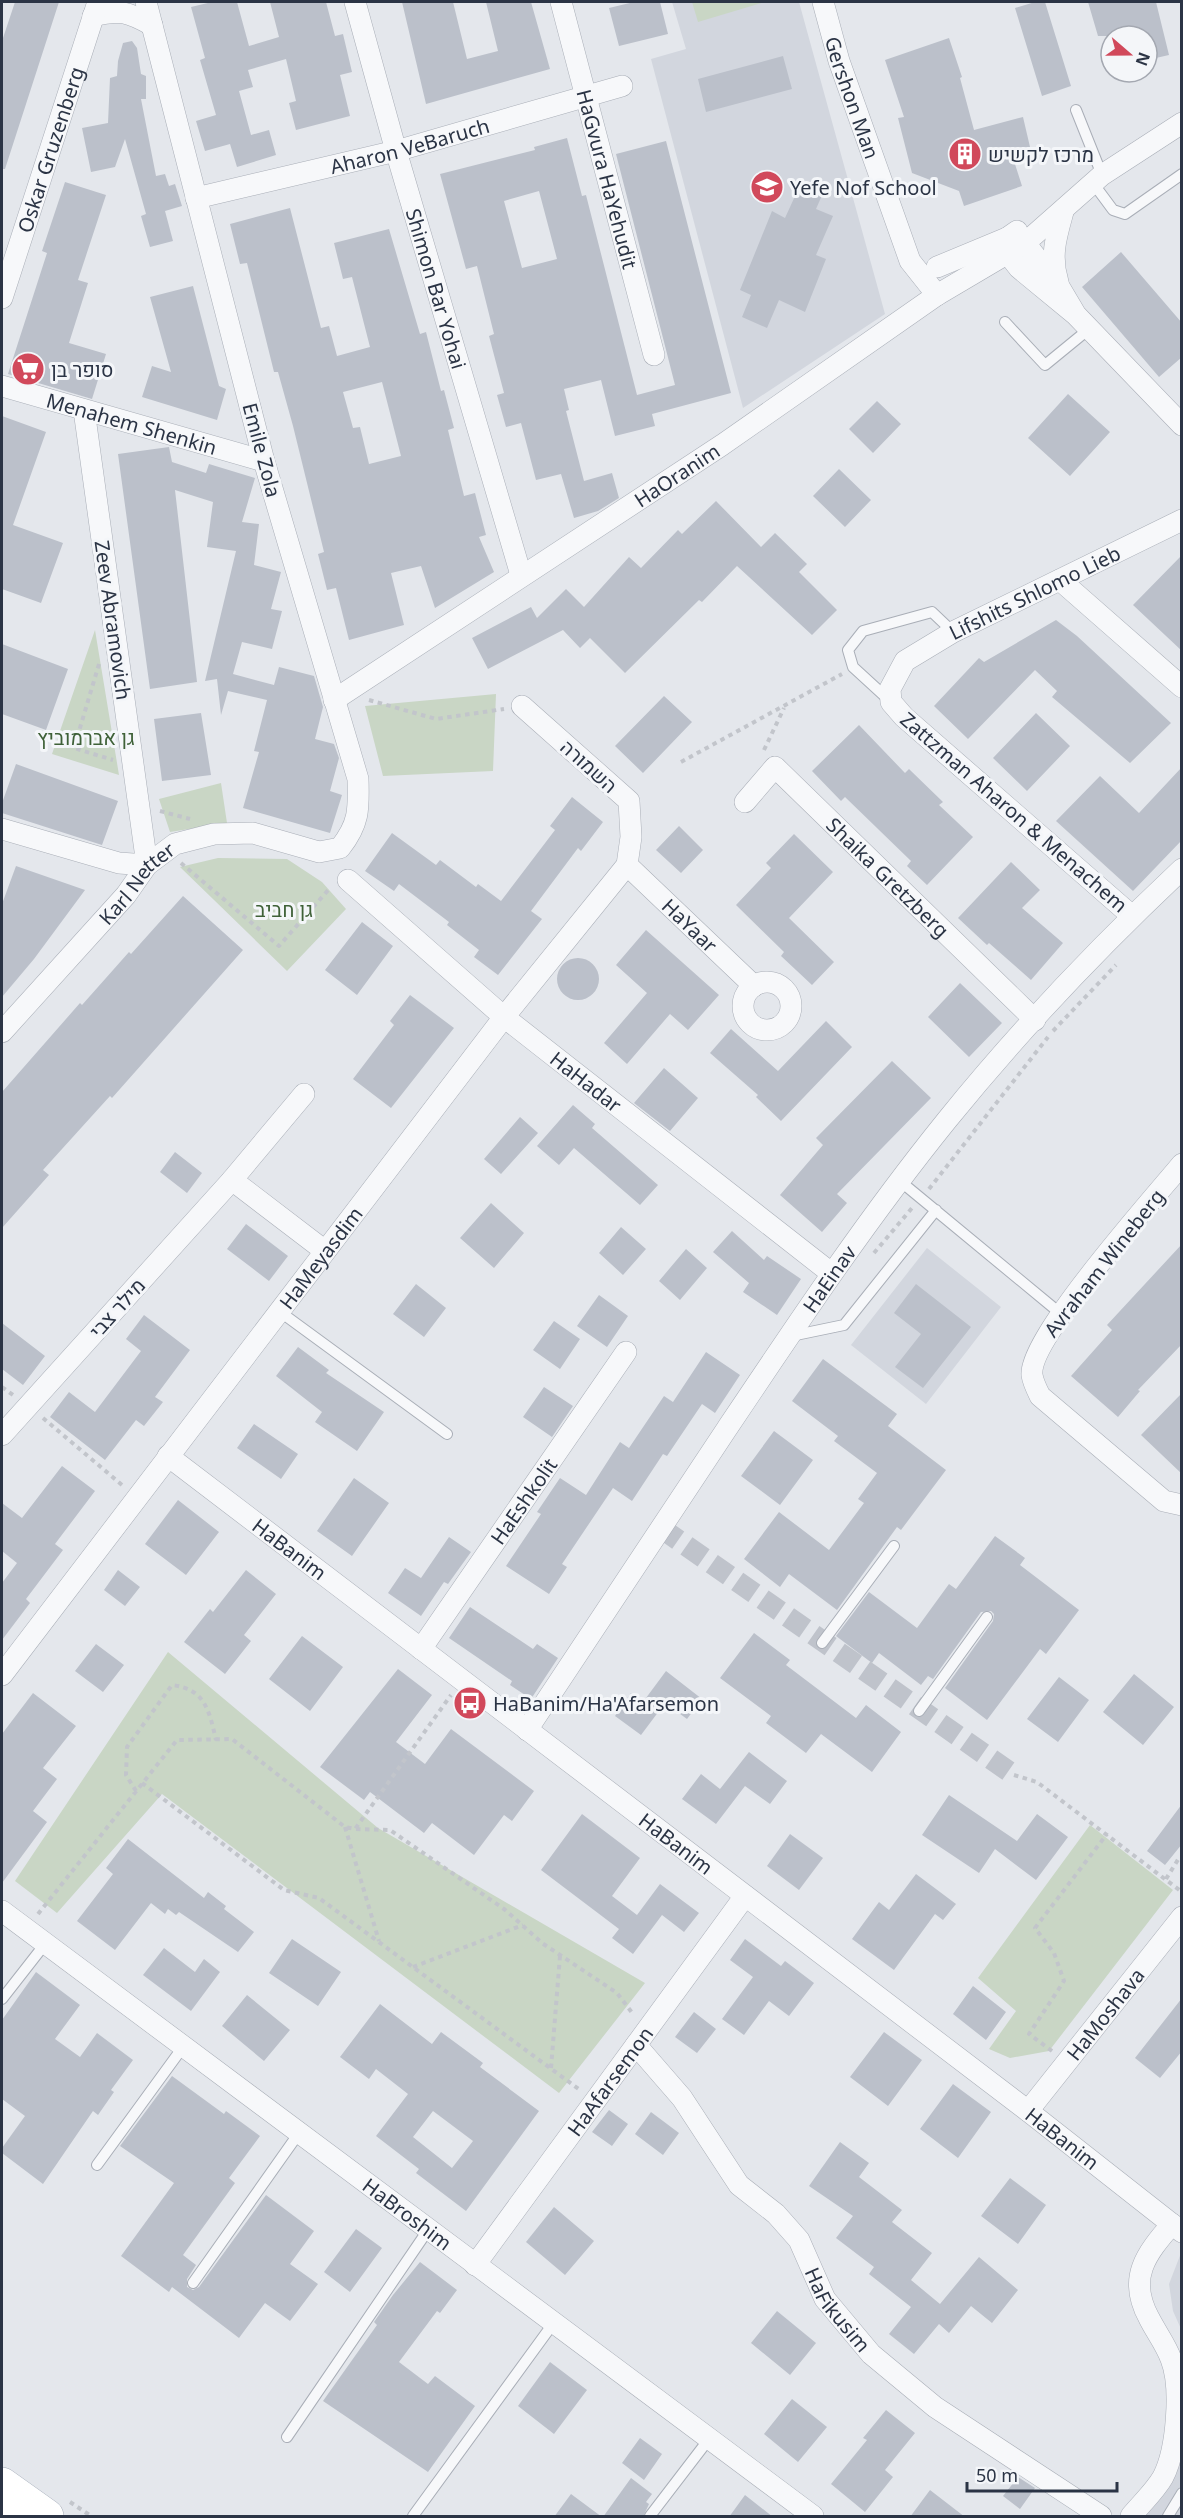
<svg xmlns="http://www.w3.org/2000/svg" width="1183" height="2518" font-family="'Noto Sans',Heebo,sans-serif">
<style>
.built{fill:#d2d6de}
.green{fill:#c9d6c5}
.building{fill:#bbc0ca;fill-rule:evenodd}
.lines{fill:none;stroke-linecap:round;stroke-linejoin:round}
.minor-tunnel{stroke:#bfc3cb;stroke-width:21;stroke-dasharray:21 10;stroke-linecap:butt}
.service-casing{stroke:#a9aeb7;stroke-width:12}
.minor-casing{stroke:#a9aeb7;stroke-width:22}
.primary-casing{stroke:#a3abb8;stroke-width:34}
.path{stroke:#c2c5cb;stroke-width:4;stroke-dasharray:4.5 4.5;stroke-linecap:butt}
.service{stroke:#f7f8fa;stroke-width:10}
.minor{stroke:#f7f8fa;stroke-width:21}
.primary{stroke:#fff;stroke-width:33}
.labels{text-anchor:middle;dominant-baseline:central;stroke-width:6;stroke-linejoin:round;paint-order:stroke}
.street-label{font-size:20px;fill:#2b3445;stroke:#f4f6f9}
.poi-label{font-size:20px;fill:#2b3445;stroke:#f4f6f9;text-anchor:start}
.park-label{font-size:20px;fill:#3f6138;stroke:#f4f6f9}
</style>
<rect width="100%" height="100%" fill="#e4e7ec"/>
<path class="built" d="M672,2H799L885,314L743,408L651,59L686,49Z
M927,1248L1001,1307L926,1404L851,1345Z
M1181,2253V2329L1173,2311L1169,2284Z
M1181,2448V2516H1144Z"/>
<path class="green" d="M692,2H765L698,22Z
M95,630L119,775L52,754Z
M496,694L493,771L383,776L365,706Z
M221,783L227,823L170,832L159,799Z
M218,858L287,859L322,882L346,909L287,971L180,867Z
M168,1652L378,1828L645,1983L559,2093L162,1794L57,1913L15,1881Z
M1090,1825L1173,1890L1049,2051L1010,2058L989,2049L1016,2011L978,1978Z"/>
<path class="building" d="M15,2H59L5,169H2V41Z
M212,2H237L249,46L279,37L270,2H326L335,36L343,34L352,72L340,75L350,116L296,130L289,103L296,101L286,59L248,70L253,87L239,91L251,135L269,130L276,155L237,167L230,144L205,151L196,121L216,115L200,60L205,58L191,7Z
M402,2H453L467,59L498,51L486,2H531L550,69L426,104Z
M634,2H660L668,34L619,46L609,8Z
M1035,2H1045L1071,86L1042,96L1015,8Z
M1088,2H1156L1169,55L1147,60V36H1098Z
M949,38L962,77L960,78L974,130L1023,117L1030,147L1014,161L1022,186L964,206L959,191L912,173L898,118L904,117L885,60Z
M132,41L137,48L141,74L146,76V99H141L156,176L165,174L169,186L175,184L182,206L165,211L173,241L150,247L141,216L146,214L125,139L115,167L91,172L82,128L108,123L110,78L117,76L118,61L123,43Z
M783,56L792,89L706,112L698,79Z
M567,138L582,196L586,195L637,395L675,385L616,154L666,141L731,393L652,414L655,426L615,436L601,380L564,389L569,410L566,411L584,481L612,473L619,498L598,511L574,518L561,474L536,480L521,423L506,427L497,395L504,393L489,336L494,334L477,266L466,269L440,174L535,150L534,147ZM539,191L557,259L522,268L504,201Z
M65,182L106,195L78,280L88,283L69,343L106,354L92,399L8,374L47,253L42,251Z
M801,183L823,193L816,209L833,216L816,255L826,259L805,312L779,300L767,328L742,317L751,295L740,290L772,211L785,218Z
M290,208L321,328L329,326L337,356L370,347L352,277L343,279L334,243L389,229L420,334L426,332L441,391L444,390L454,428L448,430L464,496L475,493L486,535L479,537L494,572L435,608L421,566L391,573L404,625L349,640L336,588L327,590L318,554L324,552L293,426L278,372H274L247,263L240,264L230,224ZM382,382L401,456L369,464L360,427L353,428L343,392Z
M1121,252L1182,323V357L1159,377L1082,287Z
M193,286L219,386L226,389L217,420L142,397L152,366L171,372L150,297Z
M1068,394L1110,432L1070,476L1028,438Z
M877,401L901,424L873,453L849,429Z
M2,416L46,432L13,525L63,543L41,603L2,589Z
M169,447L172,462L206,473L209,464L255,478L242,522L259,524L254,565L281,572L271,609L282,611L272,649L242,642L233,674L274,685L279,667L314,676L323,707L315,739L334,744L339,758L330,791L342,795L330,833L243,808L259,752L254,751L267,700L228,691L221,715L217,679L205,681L236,551L207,547L213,502L175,490L197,682L150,689L118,454Z
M839,469L871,500L845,527L813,496Z
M716,501L761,547L775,533L807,564L799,572L837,610L812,635L737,566L702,602L699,600L625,673L590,638L580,648L563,630L488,669L472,638L531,607L537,618L566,589L584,607L629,557L641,568L678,530L682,534Z
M1182,555V651L1133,605Z
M1056,620L1077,636L1171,723L1130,763L1052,697L1057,691L1035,670L968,739L934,706L979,658L984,662Z
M2,644L68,669L46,730L2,714Z
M664,696L692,722L643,773L615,746Z
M201,713L211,775L162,781L154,719Z
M1036,713L1070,746L1027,791L993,758Z
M859,725L905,773L909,769L943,802L939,805L973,837L927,885L907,866L911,861L845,797L841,801L812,771Z
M16,764L118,801L102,845L2,813V803Z
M1182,767V840L1133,891L1056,821L1100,776L1139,813Z
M572,797L603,822L581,851L578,848L531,911L542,919L498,975L474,957L479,950L447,925L449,922L399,884L394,891L365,871L392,833L436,865L440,860L476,887L478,884L501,901L555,830L550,826Z
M679,826L703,850L681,873L656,850Z
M794,834L833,872L789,918L834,962L812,985L781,956L784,952L736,905L771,868L766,863Z
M1011,862L1040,890L1022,908L1063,943L1031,980L989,943L987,945L958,918Z
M16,866L85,890L34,959L2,997V904Z
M183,896L243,950L112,1098L110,1096L43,1170L49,1175L2,1228V1092L80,1003L82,1005L129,952L131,954Z
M362,922L393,946L357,995L325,970Z
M646,930L719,995L688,1030L670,1014L627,1064L604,1043L647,993L616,965Z
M557 979a21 21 0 1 1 42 0a21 21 0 1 1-42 0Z
M960,983L1002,1023L969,1057L928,1017Z
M410,995L454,1028L391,1108L353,1079L394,1025L390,1021Z
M826,1021L852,1047L781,1121L756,1097L758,1095L710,1053L731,1029L778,1071Z
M892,1061L931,1098L837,1194L847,1203L822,1232L780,1195L823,1145L816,1138Z
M664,1068L698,1098L670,1131L634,1103Z
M573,1105L595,1124L592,1128L658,1185L640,1205L574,1148L559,1165L537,1146Z
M520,1117L538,1133L501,1174L484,1159Z
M175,1152L202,1173L187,1193L160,1172Z
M491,1203L524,1233L494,1268L460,1238Z
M246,1224L288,1256L269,1281L227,1249Z
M621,1227L646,1249L623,1275L599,1253Z
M732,1231L764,1260L767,1256L801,1279L777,1315L743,1292L749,1283L713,1252Z
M1182,1244V1344L1138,1390L1140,1391L1118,1417L1071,1376L1112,1330L1107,1325Z
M686,1249L707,1268L680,1300L659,1281Z
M416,1284L446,1308L424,1337L393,1314Z
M916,1284L971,1327L923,1388L895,1367L921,1334L894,1313Z
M599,1295L628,1316L607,1347L577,1326Z
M144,1315L190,1350L155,1397L163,1402L144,1426L136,1420L105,1460L50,1417L69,1392L95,1412L141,1351L126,1339Z
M554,1321L580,1339L560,1369L533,1350Z
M2,1323L45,1356L23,1385L2,1369Z
M298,1347L329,1370L326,1373L384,1412L357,1451L315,1422L322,1412L276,1376Z
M706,1352L740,1375L715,1413L702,1404L667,1456L663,1454L632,1501L613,1488L562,1564L567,1567L549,1594L506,1566L541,1514L537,1512L560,1478L586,1495L620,1442L629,1448L664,1396L673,1402Z
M823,1359L897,1414L888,1426L946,1470L901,1530L897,1527L837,1610L789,1574L780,1587L744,1559L779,1512L829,1550L864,1503L858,1499L877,1473L834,1441L838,1436L792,1401Z
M544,1387L573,1406L552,1437L523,1417Z
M1182,1393V1474L1141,1435Z
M254,1424L298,1454L281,1479L237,1448Z
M774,1431L813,1460L780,1505L741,1476Z
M62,1466L95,1491L55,1544L63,1550L26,1599L30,1603L2,1640V1583L17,1563L2,1551V1503L22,1518Z
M354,1478L389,1503L352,1556L317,1531Z
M178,1500L219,1532L186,1575L145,1544Z
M995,1536L1025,1558L1020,1565L1079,1610L1046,1654L1040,1649L987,1720L945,1688L993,1621L994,1614L991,1611L981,1612L933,1679L928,1676L921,1685L879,1653L872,1663L836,1636L869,1592L917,1628L949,1584L956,1589Z
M449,1537L471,1552L448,1584L444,1582L421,1616L388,1593L405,1568L421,1578Z
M118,1570L140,1587L125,1606L104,1590Z
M246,1570L276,1594L244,1635L251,1641L225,1674L184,1642L210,1609L213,1612Z
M470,1607L533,1649L537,1644L558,1658L531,1699L510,1685L512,1681L449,1638Z
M754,1633L790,1660L786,1665L856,1718L866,1705L901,1732L872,1772L821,1734L806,1753L766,1723L771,1716L720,1678Z
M302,1636L343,1667L310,1711L269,1679Z
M96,1644L124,1665L103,1692L75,1671Z
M398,1669L432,1695L396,1742L425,1764L451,1729L534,1791L512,1821L504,1815L474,1855L432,1823L424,1833L370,1792L364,1800L320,1767Z
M666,1671L702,1699L687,1719L665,1703L641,1735L615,1716L631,1693L643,1702Z
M1134,1674L1174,1707L1143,1745L1103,1712Z
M1059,1677L1089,1700L1058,1742L1027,1719Z
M33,1693L76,1726L43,1768L57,1779L33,1811L47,1822L2,1883V1734Z
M749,1752L787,1781L770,1804L745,1786L716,1824L682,1799L701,1774L720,1789Z
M949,1795L1017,1841L1037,1814L1068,1837L1036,1880L995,1849L979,1873L922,1835Z
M1182,1804V1844L1165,1865L1147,1851Z
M582,1814L640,1858L612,1896L637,1915L660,1884L699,1913L684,1932L662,1915L633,1954L612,1938L619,1929L541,1870Z
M790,1834L823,1858L799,1890L767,1866Z
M128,1839L204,1898L208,1892L226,1906L224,1909L254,1932L238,1952L179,1912L176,1915L168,1909L165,1914L151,1903L115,1950L77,1921L113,1874L106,1868Z
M916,1874L956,1904L943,1920L935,1914L894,1970L852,1939L879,1902L889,1910Z
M292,1939L341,1972L318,2006L269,1973Z
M745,1939L781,1966L785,1961L814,1983L789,2016L769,2001L744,2035L722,2019L753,1977L730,1960Z
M164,1948L195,1972L204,1959L220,1972L191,2011L143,1975Z
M36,1972L80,2005L55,2039L80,2057L97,2033L133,2060L111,2090L114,2092L98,2115L93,2111L43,2184L2,2153V2148L25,2116L2,2099V2020Z
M973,1986L1006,2012L986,2040L953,2014Z
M247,1995L290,2030L264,2061L222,2026Z
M1182,1998V2051L1160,2078L1135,2058Z
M380,2004L432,2044L441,2032L483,2063L480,2067L539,2111L466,2211L416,2173L419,2169L376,2136L408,2094L376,2069L369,2079L340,2057ZM433,2111L473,2141L452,2168L413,2137Z
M694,2012L716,2029L697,2053L675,2037Z
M884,2032L922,2060L888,2106L850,2077Z
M172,2076L224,2114L226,2111L260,2136L229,2178L235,2183L183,2255L196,2265L187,2279V2287L193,2290L199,2287L266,2195L314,2231L290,2264L318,2284L290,2321L265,2303L239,2338L172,2287L169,2292L121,2256L174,2183L120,2146Z
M953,2084L991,2112L958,2158L920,2129Z
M609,2110L628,2124L612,2146L592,2132Z
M651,2112L679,2133L663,2155L635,2134Z
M840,2142L869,2163L859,2177L902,2210L892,2222L932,2253L911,2280L940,2304L979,2257L1018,2290L992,2323L971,2306L949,2333L939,2324L914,2354L889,2334L911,2307L869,2274L874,2267L836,2238L853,2216L809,2186Z
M1010,2178L1046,2205L1018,2244L981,2216Z
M554,2207L594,2241L565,2275L526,2242Z
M356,2229L382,2248L350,2292L324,2272Z
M420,2262L457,2290L440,2313L437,2311L399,2362L428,2384L435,2376L475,2406L428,2472L323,2401L377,2325L374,2322L393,2295Z
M777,2311L816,2343L790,2375L751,2343Z
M550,2362L587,2390L554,2434L518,2406Z
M792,2399L827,2427L798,2462L764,2434Z
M886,2410L915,2433L885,2470L893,2477L865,2512L831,2484L867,2440L863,2438Z
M640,2438L662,2454L644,2480L622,2463Z
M1018,2477L1035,2488L1020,2509L1003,2496Z
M631,2478L652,2494L646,2502L649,2504L643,2517H603Z
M930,2490L965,2517H910Z
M571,2494L602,2517H554Z
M745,2495L773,2517H729Z"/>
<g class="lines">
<path class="minor-tunnel" d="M661,1528L1014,1775"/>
<g class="service-casing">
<path id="service" d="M1076,110L1102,175
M1093,183L1113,210L1125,214L1182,174
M1005,322L1045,365L1089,329
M889,700L853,667L848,650L863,631L932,612L953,632
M900,1181L1061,1314
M279,1311L447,1434
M791,1336L844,1325L936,1210
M822,1643L894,1546
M919,1711L987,1617
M2,1999L45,1944
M97,2165L183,2047
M193,2283L299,2133
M287,2437L428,2230
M413,2516L555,2321
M650,2516L709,2439
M1168,2516L1182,2493"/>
</g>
<g class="minor-casing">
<g id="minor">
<path id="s1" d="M355,2L396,151L521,575"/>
<path id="s2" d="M561,2L654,355"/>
<path id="s3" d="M823,2L839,61L910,261L937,295"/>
<path d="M93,16C120,9 128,12 152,25"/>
<path id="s4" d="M196,198L396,151L622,86"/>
<path d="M937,267L1007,238L1017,231"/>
<path d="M1058,282C1050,256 1056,237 1063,212"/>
<path id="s5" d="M2,298L98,2"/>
<path d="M1076,315L1060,288L1025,243L1007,238L1008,254L1019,268L1076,315L1182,425"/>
<path id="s6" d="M2,386L264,461"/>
<path d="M1060,580L1182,687"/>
<path id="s7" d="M334,700L722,445L937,295L1025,243L1102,175L1182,123"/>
<path id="s8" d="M745,802L775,767L1035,1020"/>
<path d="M2,829L119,863L147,865L84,410"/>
<path id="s9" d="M627,865L754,986"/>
<path id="s10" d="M348,880L504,1017L831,1273"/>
<path id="s11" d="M1132,916L904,717L891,702L890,689L905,661L953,632L1182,520"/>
<circle cx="767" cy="1006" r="24"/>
<path id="s12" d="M2,1032L126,895L147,865L175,844L214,834L253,833L319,852L340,848C359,824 359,810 358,779L264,461L146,2"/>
<path d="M1182,1164C1154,1198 1028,1339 1032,1375C1033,1382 1037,1390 1040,1396L1164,1501L1182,1505"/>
<path d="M232,1180L304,1094"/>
<path d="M2,1435L232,1180L325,1251"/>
<path id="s13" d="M168,1456L1028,2111L1182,2232"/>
<path id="s14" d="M421,1649L626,1352"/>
<path id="s15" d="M2,1675L504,1017L627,865L631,837L629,801L522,706"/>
<path id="s16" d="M527,1730C594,1630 660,1530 726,1430C797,1324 867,1219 947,1120C1019,1031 1099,947 1182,869"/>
<path id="s17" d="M2,1911L813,2516"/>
<path id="s18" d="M636,2045L682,2098L739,2185L776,2214L799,2240L825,2299L871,2354L935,2407L1101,2516"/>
<path id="s19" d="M1028,2111L1182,1917"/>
<path id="s20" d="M475,2265L745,1896"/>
<path d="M1131,2516C1141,2504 1155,2491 1163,2477C1177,2450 1182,2387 1171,2359C1166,2345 1156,2332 1149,2318C1127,2278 1146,2254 1172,2224"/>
</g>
</g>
<g class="primary-casing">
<path id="primary" d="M2,2484L47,2516
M2,2513L6,2516"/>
</g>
<path class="path" d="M99,664L74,748L113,760
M369,700L436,719L504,709
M764,750L784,708
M681,762L842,674
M160,811L190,819
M181,863L279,946L330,888
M1053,1031L1116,965
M929,1189L1048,1037
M874,1253L912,1208
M2,1387L13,1395
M43,1418L122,1485
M1014,1775L1037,1782L1182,1892
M142,1783L284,1890L319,1898L580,2090
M136,1791L126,1775L127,1747L172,1685C205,1689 209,1710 216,1740
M345,1827L379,1941
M356,1829L390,1830L504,1909L542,1943L617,1993L633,2014
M1166,1879L1179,1858L1182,1860
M38,1914L177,1740L232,1739L345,1827L355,1829L451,1695
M413,1967L523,1925
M1052,2051L1029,2034L1064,1981L1054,1953L1035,1928L1107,1834
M551,2068L560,1956
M70,2502L91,2516"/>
<use href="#service" class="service"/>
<use href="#minor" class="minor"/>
<use href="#primary" class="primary"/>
</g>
<defs>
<g id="building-disc" transform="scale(1.725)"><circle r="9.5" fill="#d1495b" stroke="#f4f6f9"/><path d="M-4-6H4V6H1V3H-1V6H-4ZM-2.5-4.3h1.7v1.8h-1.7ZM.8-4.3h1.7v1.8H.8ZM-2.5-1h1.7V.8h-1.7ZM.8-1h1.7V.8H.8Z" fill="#fff"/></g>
<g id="school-disc" transform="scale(1.725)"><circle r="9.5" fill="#d1495b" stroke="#f4f6f9"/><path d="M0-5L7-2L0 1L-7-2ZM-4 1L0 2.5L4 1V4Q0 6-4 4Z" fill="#fff"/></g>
<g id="supermarket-disc" transform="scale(1.725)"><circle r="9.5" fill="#d1495b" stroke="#f4f6f9"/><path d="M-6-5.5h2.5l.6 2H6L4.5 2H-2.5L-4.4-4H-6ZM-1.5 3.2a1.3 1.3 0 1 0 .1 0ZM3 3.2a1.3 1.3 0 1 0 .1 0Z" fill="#fff"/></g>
<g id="bus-disc" transform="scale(1.725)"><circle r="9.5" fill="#d1495b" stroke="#f4f6f9"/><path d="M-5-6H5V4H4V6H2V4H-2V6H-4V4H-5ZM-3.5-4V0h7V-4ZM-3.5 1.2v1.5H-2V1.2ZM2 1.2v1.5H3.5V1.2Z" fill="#fff"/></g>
</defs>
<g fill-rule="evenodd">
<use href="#building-disc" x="965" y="154"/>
<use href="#school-disc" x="767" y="187"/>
<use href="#supermarket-disc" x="28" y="369"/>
<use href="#bus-disc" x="470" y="1703"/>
</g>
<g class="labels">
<g class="street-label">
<text stroke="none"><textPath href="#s3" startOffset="100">Gershon Man</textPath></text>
<text stroke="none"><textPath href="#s4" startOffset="220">Aharon VeBaruch</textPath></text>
<text stroke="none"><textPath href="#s5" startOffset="156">Oskar Gruzenberg</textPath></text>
<text stroke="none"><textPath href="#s2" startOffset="183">HaGvura HaYehudit</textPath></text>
<text stroke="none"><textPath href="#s1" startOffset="298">Shimon Bar Yohai</textPath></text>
<text stroke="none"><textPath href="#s6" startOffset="135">Menahem Shenkin</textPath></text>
<text transform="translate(262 450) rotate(75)">Emile Zola</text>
<text stroke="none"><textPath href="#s7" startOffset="410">HaOranim</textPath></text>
<text stroke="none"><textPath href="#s11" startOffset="514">Lifshits Shlomo Lieb</textPath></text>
<text transform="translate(113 620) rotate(82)">Zeev Abramovich</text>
<text transform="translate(589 766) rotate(42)">השמורה</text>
<text transform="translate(1014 812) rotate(41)">Zattzman Aharon &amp; Menachem</text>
<text stroke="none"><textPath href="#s8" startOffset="204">Shaika Gretzberg</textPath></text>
<text stroke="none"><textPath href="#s12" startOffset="201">Karl Netter</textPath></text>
<text stroke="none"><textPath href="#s9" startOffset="87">HaYaar</textPath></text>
<text stroke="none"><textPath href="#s10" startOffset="312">HaHadar</textPath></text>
<text stroke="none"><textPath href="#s15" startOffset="525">HaMeyasdim</textPath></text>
<text transform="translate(1104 1263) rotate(-52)">Avraham Wineberg</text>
<text stroke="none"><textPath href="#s16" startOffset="543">HaEinav</textPath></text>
<text transform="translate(117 1308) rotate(-48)">מילר צבי</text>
<text stroke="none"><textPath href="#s14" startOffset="180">HaEshkolit</textPath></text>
<text stroke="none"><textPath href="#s13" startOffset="153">HaBanim</textPath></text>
<text stroke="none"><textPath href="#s13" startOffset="639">HaBanim</textPath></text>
<text stroke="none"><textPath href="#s19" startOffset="124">HaMoshava</textPath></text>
<text stroke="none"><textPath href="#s20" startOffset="228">HaAfarsemon</textPath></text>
<text stroke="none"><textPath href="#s13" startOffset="1125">HaBanim</textPath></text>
<text stroke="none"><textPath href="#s17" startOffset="506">HaBroshim</textPath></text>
<text stroke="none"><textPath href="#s18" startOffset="336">HaFikusim</textPath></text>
</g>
<g class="poi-label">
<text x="988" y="154">מרכז לקשיש</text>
<text x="790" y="187">Yefe Nof School</text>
<text x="51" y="369">סופר בן</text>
<text x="493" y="1703">HaBanim/Ha'Afarsemon</text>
</g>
<g class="park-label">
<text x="86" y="737">גן אברמוביץ</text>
<text x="284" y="909">גן חביב</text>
</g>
</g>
<rect width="1183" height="2518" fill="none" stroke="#2b3445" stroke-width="6"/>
<g transform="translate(1129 54) rotate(110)"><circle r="28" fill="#f4f6f9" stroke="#a4a8b1" stroke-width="1.5"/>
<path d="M0-4.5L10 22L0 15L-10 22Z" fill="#d1495b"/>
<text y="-9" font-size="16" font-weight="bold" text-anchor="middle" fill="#2b3445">N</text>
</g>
<path d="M967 2482v9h150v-9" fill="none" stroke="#2b3445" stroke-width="3"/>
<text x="976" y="2482" font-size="18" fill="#2b3445" stroke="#f4f6f9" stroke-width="4.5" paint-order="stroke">50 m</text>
</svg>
